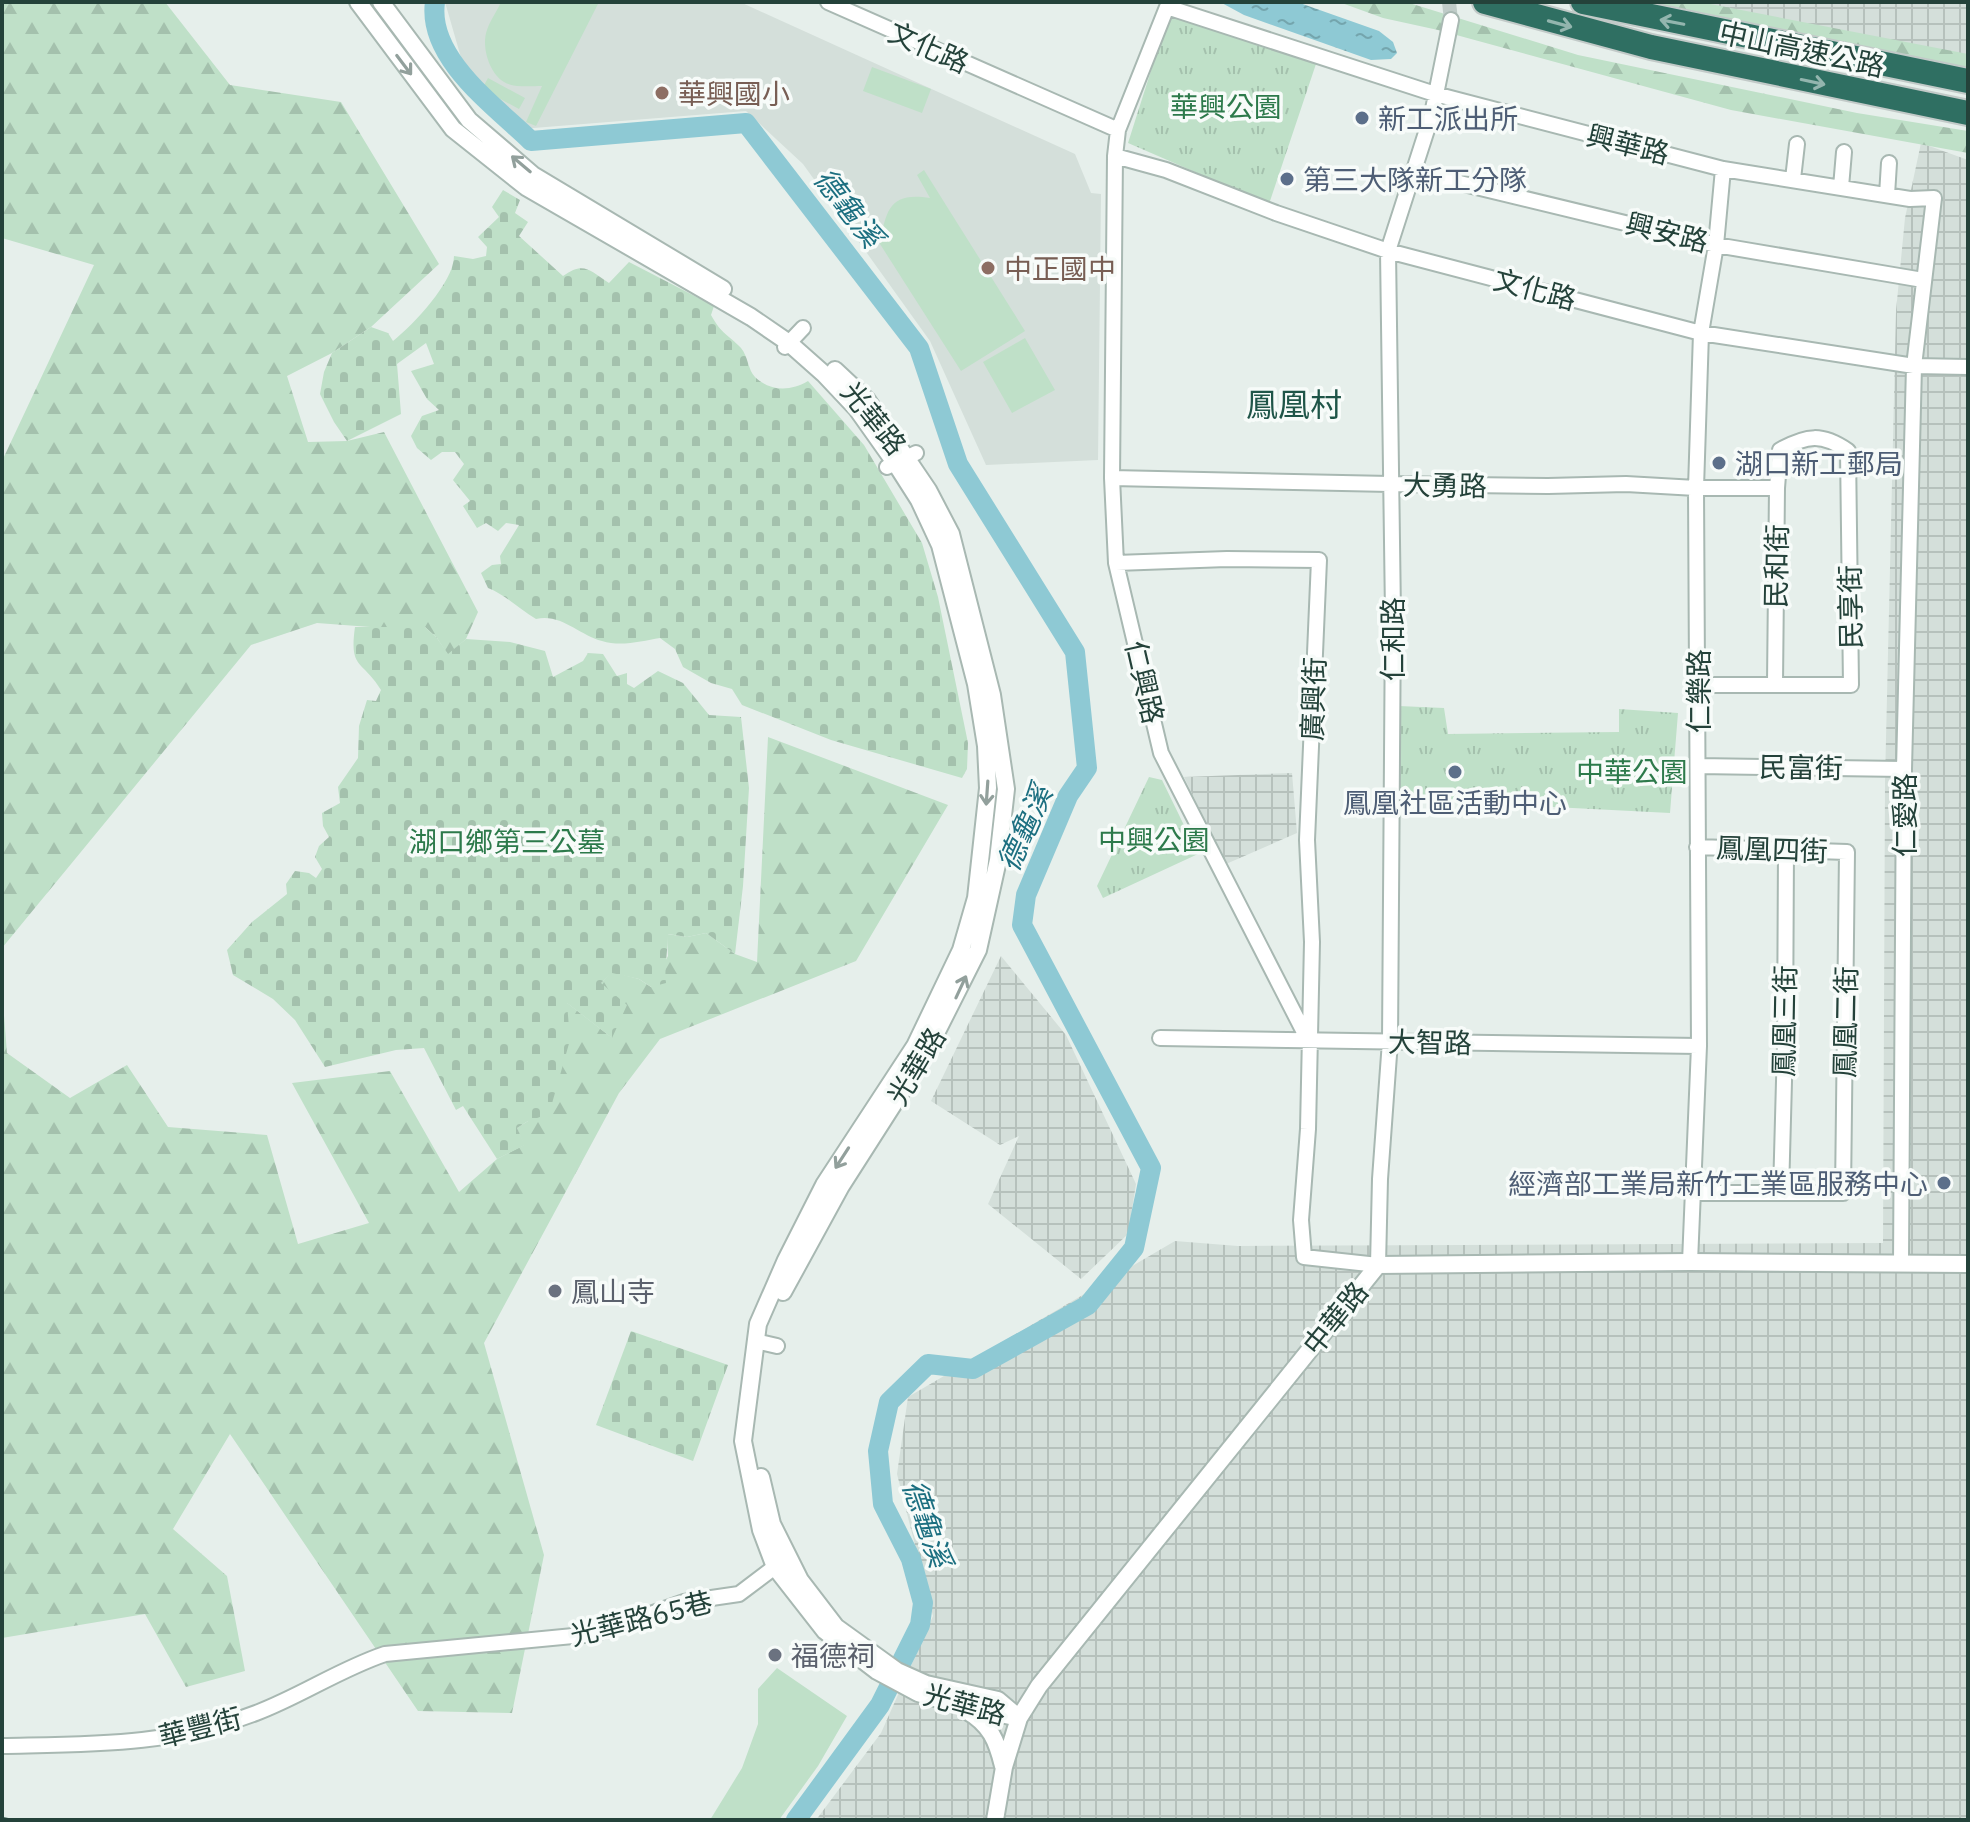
<svg xmlns="http://www.w3.org/2000/svg" width="1970" height="1822" font-family="'IBM Plex Sans','Noto Sans TC',sans-serif">
<style>
.built{fill:#d4dfda}
.industrial{fill:url(#industrial-grid)}
.grass{fill:#bfe0c8}
.forest{fill:url(#forest-firs)}
.cemetery{fill:url(#cemetery-stones)}
.park{fill:url(#park-tufts)}
.water{fill:url(#water-ripples)}
.lines{fill:none;stroke-linecap:round;stroke-linejoin:round}
.river{stroke:#8ec9d4;stroke-width:20}
.minor-tunnel{stroke:#bfccc8;stroke-width:14;stroke-dasharray:14 7;stroke-linecap:butt}
.minor-casing{stroke:#a8b8b2;stroke-width:18}
.tertiary-casing{stroke:#a8b8b2;stroke-width:20}
.motorway-casing{stroke:#c2cac8;stroke-width:28}
.minor{stroke:#fff;stroke-width:14}
.tertiary{stroke:#fff;stroke-width:16}
.motorway{stroke:#2f6f62;stroke-width:24}
.rail{stroke:#5f7d75;stroke-width:3;stroke-dasharray:16 8;stroke-linecap:butt}
.oneway{stroke:#93b5ae}
.oneway2{stroke:#92a09c}
.education-dot{fill:#8d6e63;stroke:#f7fbf9;stroke-width:3}
.service-dot{fill:#5c6f8a;stroke:#f7fbf9;stroke-width:3}
.worship-dot{fill:#6b7280;stroke:#f7fbf9;stroke-width:3}
.labels{text-anchor:middle;dominant-baseline:central;stroke-width:7;stroke-linejoin:round;paint-order:stroke}
.street-label{font-size:28px;fill:#24423a;stroke:#f7fbf9}
.education-label{font-size:28px;fill:#785e54;stroke:#f7fbf9;text-anchor:start}
.park-label{font-size:28px;fill:#2d7a4b;stroke:#f7fbf9}
.service-label{font-size:28px;fill:#4e5e75;stroke:#f7fbf9;text-anchor:start}
.worship-label{font-size:28px;fill:#5b616d;stroke:#f7fbf9;text-anchor:start}
.water-label{font-size:30px;font-style:italic;fill:#1c6f80;stroke:#f7fbf9}
.quarter-label{font-size:32px;fill:#1f5548;stroke:#f7fbf9}
</style>
<defs>
<pattern id="industrial-grid" width="8" height="8" patternUnits="userSpaceOnUse" patternTransform="scale(2)"><rect width="8" height="8" fill="#d4dfda"/><path d="M0 4h8M4 0v8" fill="none" stroke="#b6c1bc"/></pattern>
<pattern id="forest-firs" width="22" height="20" patternUnits="userSpaceOnUse" patternTransform="scale(2)"><rect width="22" height="20" fill="#bfe0c8"/><path d="M5 1l3.5 6h-7zM16 11l3.5 6h-7z" fill="#a4c1ad"/></pattern>
<pattern id="cemetery-stones" width="16" height="16" patternUnits="userSpaceOnUse" patternTransform="scale(2)"><rect width="16" height="16" fill="#bfe0c8"/><path d="M2 7V4a2 2 0 0 1 4 0v3zM10 15v-3a2 2 0 0 1 4 0v3z" fill="#a4c1ad"/></pattern>
<pattern id="park-tufts" width="24" height="20" patternUnits="userSpaceOnUse" patternTransform="scale(2)"><rect width="24" height="20" fill="#bfe0c8"/><path d="M3 7l-1-3M5 7V3M7 7l1-3M15 17l-1-3M17 17v-4M19 17l1-3" fill="none" stroke="#a4c1ad"/></pattern>
<pattern id="water-ripples" width="26" height="14" patternUnits="userSpaceOnUse" patternTransform="scale(2)"><rect width="26" height="14" fill="#8ec9d4"/><path d="M2 4q2-2 4 0t4 0M15 11q2-2 4 0t4 0" fill="none" stroke="#74a5ad"/></pattern>
</defs>
<rect width="100%" height="100%" fill="#e6efeb"/>
<path class="built" d="M445,2H740L1075,154L1091,193L1101,194L1098,460L986,465L930,341L803,164L746,111L521,129L466,75Z"/>
<path class="industrial" d="M1696,2H1968V66Z
M1921,143L1968,160V1820H816L881,1733L933,1616L897,1474L908,1397L1175,1241L1238,1246L1883,1243L1885,782L1896,311L1905,218Z
M1292,773L1297,833L1226,864L1184,777Z
M1001,956L1066,1035L1136,1184L1128,1234L1081,1279L988,1204L1019,1136L1000,1145L931,1101Z"/>
<path class="grass" d="M501,2H599L536,126L526,122L542,86C531,86 514,88 504,82C489,73 481,46 487,30C490,21 497,11 501,2Z
M872,67L931,89L922,113L863,91Z
M488,78L525,98L519,109L482,89Z
M924,170L1025,331L961,371L880,244C886,208 891,192 930,198L917,175Z
M1025,338L1055,390L1012,413L983,362Z
M777,1668L847,1716L818,1766L779,1820H710L742,1768L758,1724V1689Z"/>
<path class="forest" d="M2,2H165L230,85L341,102L439,264L371,327L332,353L287,376L308,442L347,441L384,432L478,612L466,639L448,655L437,638L425,627L397,629L317,623L251,645L2,948V461L94,265L2,238Z
M1339,2H1406L1578,55L1857,113L1968,131V153L1731,110L1438,30L1383,18Z
M1605,2H1700L1968,54V70Z
M768,737L948,805L856,961L660,1039L619,1093L484,1343L544,1555L512,1713L418,1711L230,1434L173,1529L227,1576L245,1671L186,1687L145,1614L2,1638V990L7,1053L70,1098L127,1065L168,1127L267,1135L298,1244L369,1223L292,1083L390,1071L459,1192L497,1159L524,1145L517,1128L528,1121L566,1002L611,1037L601,983L612,972L639,979L651,987L668,956L667,934L687,937L706,933L735,954L757,962Z"/>
<path class="cemetery" d="M503,190L520,200L515,213L528,222L519,236L563,276C584,261 589,270 609,283L629,262L714,306L711,315C722,335 728,334 741,348C748,356 748,370 755,377C771,392 791,391 808,381L864,445L922,543L938,597L968,743L967,769L962,778L831,740L742,705L732,689L711,683L683,667L675,649L660,638C642,641 621,647 602,641C579,635 561,613 536,619C519,609 506,595 488,588L481,573L492,565L501,564L500,556L519,525L506,523L498,531L486,523L477,528L463,506L470,501L453,480L464,464L455,452H442L431,460L417,448L411,436L422,416L439,410L427,399L411,371L434,364L426,343L397,364L401,414L347,441L334,422L320,394L324,372L332,353L371,327L388,333L393,341C413,325 454,282 454,256L473,259L486,256L487,247L478,237L499,217L492,207Z
M355,627H425L437,638L448,654L466,639L510,642L545,651L553,677L583,661L588,653L603,654L617,676L627,673V684L634,688L658,671L683,683L709,715L741,717L749,788L743,886L735,954L706,933L687,937L668,934C668,951 664,966 666,983L651,987L639,979L612,973L601,983L627,1005L612,1038L567,1003L570,1040L549,1114L528,1121L517,1128L525,1145L497,1159L463,1106L456,1110L424,1048L396,1050L325,1067L295,1020L273,999L233,975L227,950L252,922L287,894L286,884L295,871L309,873L316,878L322,869L315,857L319,846L329,837L323,826L322,813L340,803L338,787L358,758L359,726L367,700L376,701L381,690C362,659 349,670 355,627Z
M631,1331L728,1365L693,1461L596,1425Z"/>
<path class="park" d="M1169,14L1318,58L1269,204L1128,143Z
M1399,706L1444,708L1448,734L1619,732V709L1678,713L1670,813L1398,799Z
M1149,777L1162,780L1198,854L1103,898L1097,886Z"/>
<path class="water" d="M1220,2H1297L1379,31L1393,42L1397,53L1391,59L1371,60L1244,15Z"/>
<g class="lines">
<path class="river" d="M435,2C427,58 495,106 531,141L746,123L919,348L958,464L1075,652L1087,768L1068,796L1026,895L1022,925L1151,1168L1134,1248L1088,1305L973,1369L928,1364L889,1402L878,1451L883,1504L911,1559L923,1603L920,1625L880,1705L796,1820"/>
<path class="minor-tunnel" d="M1449,2L1451,20"/>
<g class="minor-casing">
<path id="minor" d="M828,2L1118,130
M1115,156L1166,170L1276,213L1388,251L1701,333L1914,366L1968,367
M1414,172L1716,245L1923,280
M1793,179L1797,144
M1841,187L1844,152
M1887,195L1889,163
M785,347L803,328
M887,467L916,453
M1112,478L1390,484L1548,486L1626,484L1696,488H1777
M1116,563L1227,559L1319,560L1307,840L1312,942L1308,1129L1301,1220L1304,1257L1378,1265L1380,1179L1390,1041L1393,614L1388,251L1432,114L1451,20
M1699,685H1851L1848,451C1822,433 1807,435 1780,450L1777,488L1775,683
M1698,766L1904,769
M1160,1038L1699,1046
M1308,1040L1161,753L1116,563L1112,478L1115,156L1118,130L1167,7L1435,94L1723,169L1910,199L1934,198L1914,366L1904,769L1901,1264
M1692,1193H1843L1847,852L1697,847
M1781,1193L1785,1044L1786,849
M1690,1262L1699,1046L1696,488L1701,333L1716,245L1723,169
M764,1343L777,1346
M2,1746C93,1744 169,1746 256,1713C301,1696 340,1669 385,1654L594,1634L684,1602L739,1594L788,1557"/>
</g>
<g class="tertiary-casing">
<path id="tertiary" d="M358,2L453,129L526,187L751,317L789,343L824,374L857,409L896,464L919,500L940,545L976,684L986,746L988,788L976,898L961,950L915,1046L824,1185L786,1260L758,1324L743,1441L761,1530L775,1567L825,1631L877,1671L918,1693L955,1704L1019,1718
M381,2L469,120L533,175L723,289
M783,1292L841,1186L926,1053L978,950L998,860L1006,789L992,695L951,534L928,490L867,400L835,370
M761,1477L772,1524L800,1580L836,1627L897,1671L926,1684L998,1700L1018,1717
M967,1711C990,1724 997,1741 1003,1766
M995,1820L1004,1767L1019,1718L1039,1686L1378,1265L1690,1262L1968,1264"/>
</g>
<g class="motorway-casing">
<path id="motorway" d="M1485,2L1651,47L1968,113
M1583,2L1968,81"/>
</g>
<use href="#minor" class="minor"/>
<use href="#tertiary" class="tertiary"/>
<use href="#motorway" class="motorway"/>
<path class="rail" d="M2,1818L10,1820"/>
</g>
<defs><path id="oneway-shaft" d="M-6 0H5M1.5-3L5.5 0L1.5 3" fill="none" stroke-width="1.6" stroke-linecap="round" stroke-linejoin="round" transform="scale(2)"/></defs>
<g class="oneway">
<use href="#oneway-shaft" transform="translate(1672 22) rotate(-169)"/>
<use href="#oneway-shaft" transform="translate(1560 24) rotate(15)"/>
<use href="#oneway-shaft" transform="translate(1813 82) rotate(12)"/>
</g>
<g class="oneway2">
<use href="#oneway-shaft" transform="translate(404 65) rotate(53)"/>
<use href="#oneway-shaft" transform="translate(521 164) rotate(-140)"/>
<use href="#oneway-shaft" transform="translate(987 793) rotate(94)"/>
<use href="#oneway-shaft" transform="translate(961 987) rotate(-65)"/>
<use href="#oneway-shaft" transform="translate(842 1158) rotate(123)"/>
</g>
<g class="education-dot">
<circle cx="662" cy="93" r="8"/>
<circle cx="988" cy="268" r="8"/>
</g>
<g class="service-dot">
<circle cx="1362" cy="118" r="8"/>
<circle cx="1287" cy="179" r="8"/>
<circle cx="1719" cy="463" r="8"/>
<circle cx="1455" cy="772" r="8"/>
<circle cx="1944" cy="1183" r="8"/>
</g>
<g class="worship-dot">
<circle cx="555" cy="1291" r="8"/>
<circle cx="775" cy="1655" r="8"/>
</g>
<g class="labels">
<g class="street-label">
<text transform="translate(929 47) rotate(24)">文化路</text>
<text transform="translate(1802 49) rotate(12)">中山高速公路</text>
<text transform="translate(1628 144) rotate(14)">興華路</text>
<text transform="translate(1667 232) rotate(14)">興安路</text>
<text transform="translate(1535 289) rotate(15)">文化路</text>
<text transform="translate(874 418) rotate(51)">光華路</text>
<text transform="translate(1445 485) rotate(1)">大勇路</text>
<text transform="translate(1776 566) rotate(-89)">民和街</text>
<text transform="translate(1850 607) rotate(-91)">民享街</text>
<text transform="translate(1392 639) rotate(-90)">仁和路</text>
<text transform="translate(1145 682) rotate(77)">仁興路</text>
<text transform="translate(1698 691) rotate(-90)">仁樂路</text>
<text transform="translate(1313 699) rotate(-88)">廣興街</text>
<text transform="translate(1801 767) rotate(1)">民富街</text>
<text transform="translate(1904 815) rotate(-90)">仁愛路</text>
<text transform="translate(1772 849) rotate(2)">鳳凰四街</text>
<text transform="translate(1784 1021) rotate(-89)">鳳凰三街</text>
<text transform="translate(1845 1022) rotate(-89)">鳳凰二街</text>
<text transform="translate(1430 1042) rotate(1)">大智路</text>
<text transform="translate(916 1066) rotate(-59)">光華路</text>
<text transform="translate(1335 1318) rotate(-51)">中華路</text>
<text transform="translate(641 1618) rotate(-14)">光華路65巷</text>
<text transform="translate(965 1704) rotate(15)">光華路</text>
<text transform="translate(200 1727) rotate(-14)">華豐街</text>
</g>
<g class="education-label">
<text x="678" y="93">華興國小</text>
<text x="1004" y="268">中正國中</text>
</g>
<g class="park-label">
<text x="1226" y="106">華興公園</text>
<text x="1632" y="771">中華公園</text>
<text x="1154" y="839">中興公園</text>
<text x="507" y="841">湖口鄉第三公墓</text>
</g>
<g class="service-label">
<text x="1378" y="118">新工派出所</text>
<text x="1303" y="179">第三大隊新工分隊</text>
<text x="1735" y="463">湖口新工郵局</text>
<text x="1455" y="802" text-anchor="middle">鳳凰社區活動中心</text>
<text x="1928" y="1183" text-anchor="end">經濟部工業局新竹工業區服務中心</text>
</g>
<g class="worship-label">
<text x="571" y="1291">鳳山寺</text>
<text x="791" y="1655">福德祠</text>
</g>
<g class="water-label">
<text transform="translate(849 207) rotate(52)">德龜溪</text>
<text transform="translate(1024 828) rotate(-66)">德龜溪</text>
<text transform="translate(928 1523) rotate(71)">德龜溪</text>
</g>
<g class="quarter-label">
<text x="1294" y="404">鳳凰村</text>
</g>
</g>
<rect width="1970" height="1822" fill="none" stroke="#24423a" stroke-width="8"/>
</svg>
